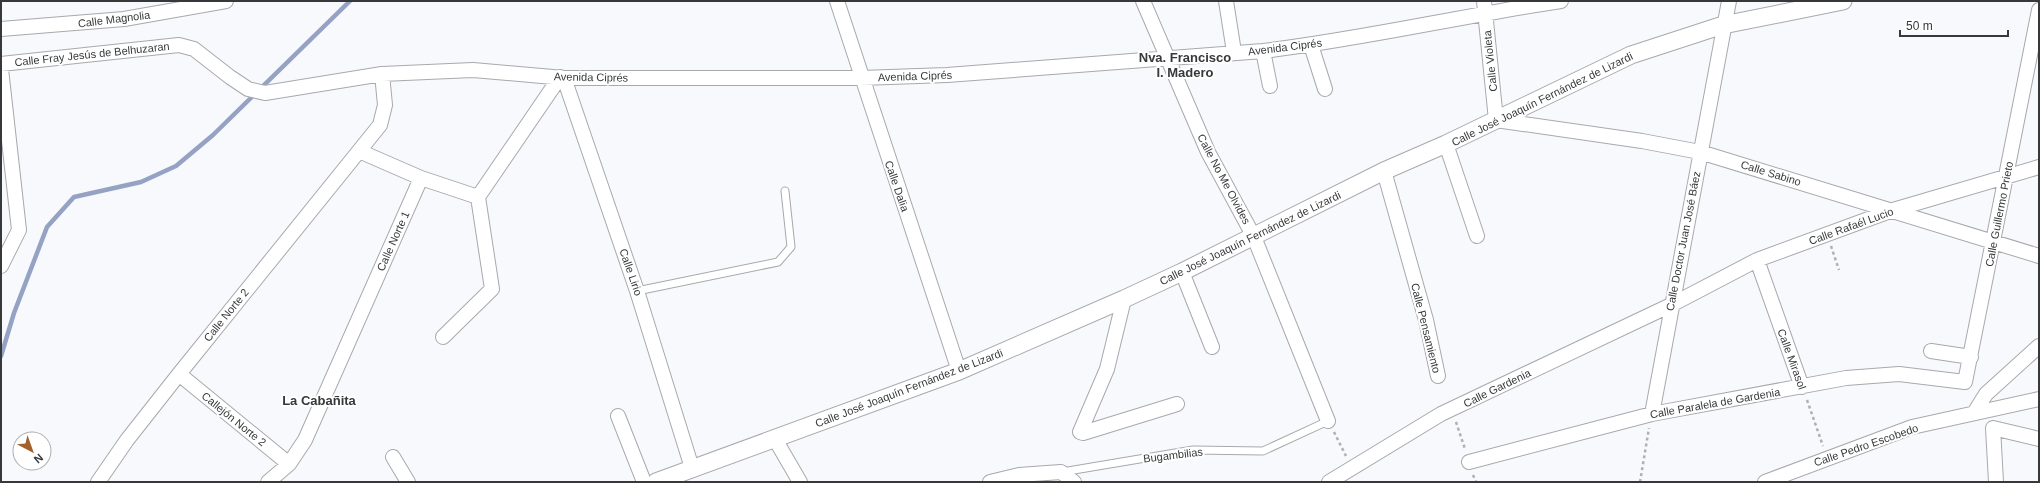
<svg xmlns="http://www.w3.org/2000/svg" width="2040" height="483" font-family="Arial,sans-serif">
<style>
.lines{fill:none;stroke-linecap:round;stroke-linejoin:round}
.stream{stroke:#95a2c3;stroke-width:4.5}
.service-casing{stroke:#a7a9ad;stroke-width:9}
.minor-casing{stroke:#a7a9ad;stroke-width:16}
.tertiary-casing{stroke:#a7a9ad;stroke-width:19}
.path{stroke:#afb0b3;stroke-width:2.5;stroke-dasharray:3 3;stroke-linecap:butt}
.service{stroke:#fff;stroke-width:7}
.minor{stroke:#fff;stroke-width:14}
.tertiary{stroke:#fff;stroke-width:17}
.labels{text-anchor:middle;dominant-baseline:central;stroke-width:4;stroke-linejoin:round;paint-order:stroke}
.street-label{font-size:11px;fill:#373839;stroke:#fff}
.quarter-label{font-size:13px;font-weight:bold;fill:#36383b;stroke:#fff}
</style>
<rect width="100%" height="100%" fill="#f7f9fd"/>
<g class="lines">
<path class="stream" d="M1,356L14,313L47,227L74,197L141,182L176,166L213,135L350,1"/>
<g class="service-casing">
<path id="service" d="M637,291L778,262L791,247L785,191
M1062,472L1193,450L1263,451L1328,421"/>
</g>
<g class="minor-casing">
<path id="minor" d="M837,1L959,371
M1143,1L1208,152L1254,237L1328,421
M1226,1L1234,52
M1484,1L1496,120L1642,141L1700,152L2039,256
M1,29L124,19L226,1
M1311,45L1325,89
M1263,51L1270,86
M1,64L179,45L194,49L230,77L248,89L265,93L382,74L473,70L564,78H861L947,75L1263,51C1363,39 1461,16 1561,1
M1,69L19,230L1,266
M564,78L637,291L692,468
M1446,144L1477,236
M359,151L421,178L478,197
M1384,171L1426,320L1438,376
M478,197L560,77
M1757,260L1802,387
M1182,272L1212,347
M1124,299L1107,369L1080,432L1083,433L1177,404
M443,337L492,289L478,197
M1931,351L1971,357
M179,374L289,464
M1974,413L1986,394L2039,346
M1652,414L1729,1
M618,416L644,482
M775,439L800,482
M393,457L408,482
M1469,462L1652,414L1846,378L1899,374L1965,382L2039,10
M98,482L127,440L179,374L380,125L385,105L382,74
M268,482L289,464L305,440L421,178
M990,482L1019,475L1061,472L1074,482
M1329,482L1441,414L1671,305L1757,260L1893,210L2039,167
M1765,482L1912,427L2039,399
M1996,482L1993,428L2039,439"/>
</g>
<g class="tertiary-casing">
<path id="tertiary" d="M656,482L959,371L1124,299L1182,272L1384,171L1446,144L1631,55L1723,25L1843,1"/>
</g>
<path class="path" d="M1831,246L1839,270
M1807,400L1823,446
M1456,422L1465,449
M1334,432L1346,456
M1473,475L1476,482
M1640,482L1649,428"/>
<use href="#service" class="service"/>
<use href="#minor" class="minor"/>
<use href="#tertiary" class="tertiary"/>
</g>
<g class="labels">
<g class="street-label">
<text transform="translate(114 19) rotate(-7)">Calle Magnolia</text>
<text transform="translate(1285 47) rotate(-7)">Avenida Ciprés</text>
<text transform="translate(92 54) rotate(-6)">Calle Fray Jesús de Belhuzaran</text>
<text transform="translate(1490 61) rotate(-96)">Calle Violeta</text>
<text transform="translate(915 76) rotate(-2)">Avenida Ciprés</text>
<text transform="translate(591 77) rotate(1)">Avenida Ciprés</text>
<text transform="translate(1542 99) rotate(-26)">Calle José Joaquín Fernández de Lizardi</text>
<text transform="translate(1771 173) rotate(17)">Calle Sabino</text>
<text transform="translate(1224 179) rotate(62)">Calle No Me Olvides</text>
<text transform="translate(897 186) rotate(71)">Calle Dalia</text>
<text transform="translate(1999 214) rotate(-79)">Calle Guillermo Prieto</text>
<text transform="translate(1851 226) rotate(-20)">Calle Rafaél Lucio</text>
<text transform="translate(1250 238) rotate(-26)">Calle José Joaquín Fernández de Lizardi</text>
<text transform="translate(393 241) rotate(-66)">Calle Norte 1</text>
<text transform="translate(1683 241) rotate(-79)">Calle Doctor Juan José Báez</text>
<text transform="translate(631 272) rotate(71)">Calle Lirio</text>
<text transform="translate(226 315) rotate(-51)">Calle Norte 2</text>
<text transform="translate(1426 328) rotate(76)">Calle Pensamiento</text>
<text transform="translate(1792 359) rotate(70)">Calle Mirasol</text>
<text transform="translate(909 388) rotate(-21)">Calle José Joaquín Fernández de Lizardi</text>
<text transform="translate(1497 388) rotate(-26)">Calle Gardenia</text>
<text transform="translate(1715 403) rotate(-10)">Calle Paralela de Gardenia</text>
<text transform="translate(234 419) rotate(39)">Callejón Norte 2</text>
<text transform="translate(1866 445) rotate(-19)">Calle Pedro Escobedo</text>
<text transform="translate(1173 455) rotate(-7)">Bugambilias</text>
</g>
<g class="quarter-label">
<text x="1185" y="57">Nva. Francisco<tspan x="1185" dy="15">I. Madero</tspan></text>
<text x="319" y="400">La Cabañita</text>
</g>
</g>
<rect width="2040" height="483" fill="none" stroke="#373839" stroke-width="4"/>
<g transform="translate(32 451) rotate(139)"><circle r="19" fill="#ffffff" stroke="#afafb0"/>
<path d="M0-3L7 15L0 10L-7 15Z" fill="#a1612b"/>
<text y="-6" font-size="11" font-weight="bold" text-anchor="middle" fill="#373839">N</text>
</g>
<path d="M1900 30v6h108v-6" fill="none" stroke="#373839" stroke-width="2"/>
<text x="1906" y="30" font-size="12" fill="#373839" stroke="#ffffff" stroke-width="3" paint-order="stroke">50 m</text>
</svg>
